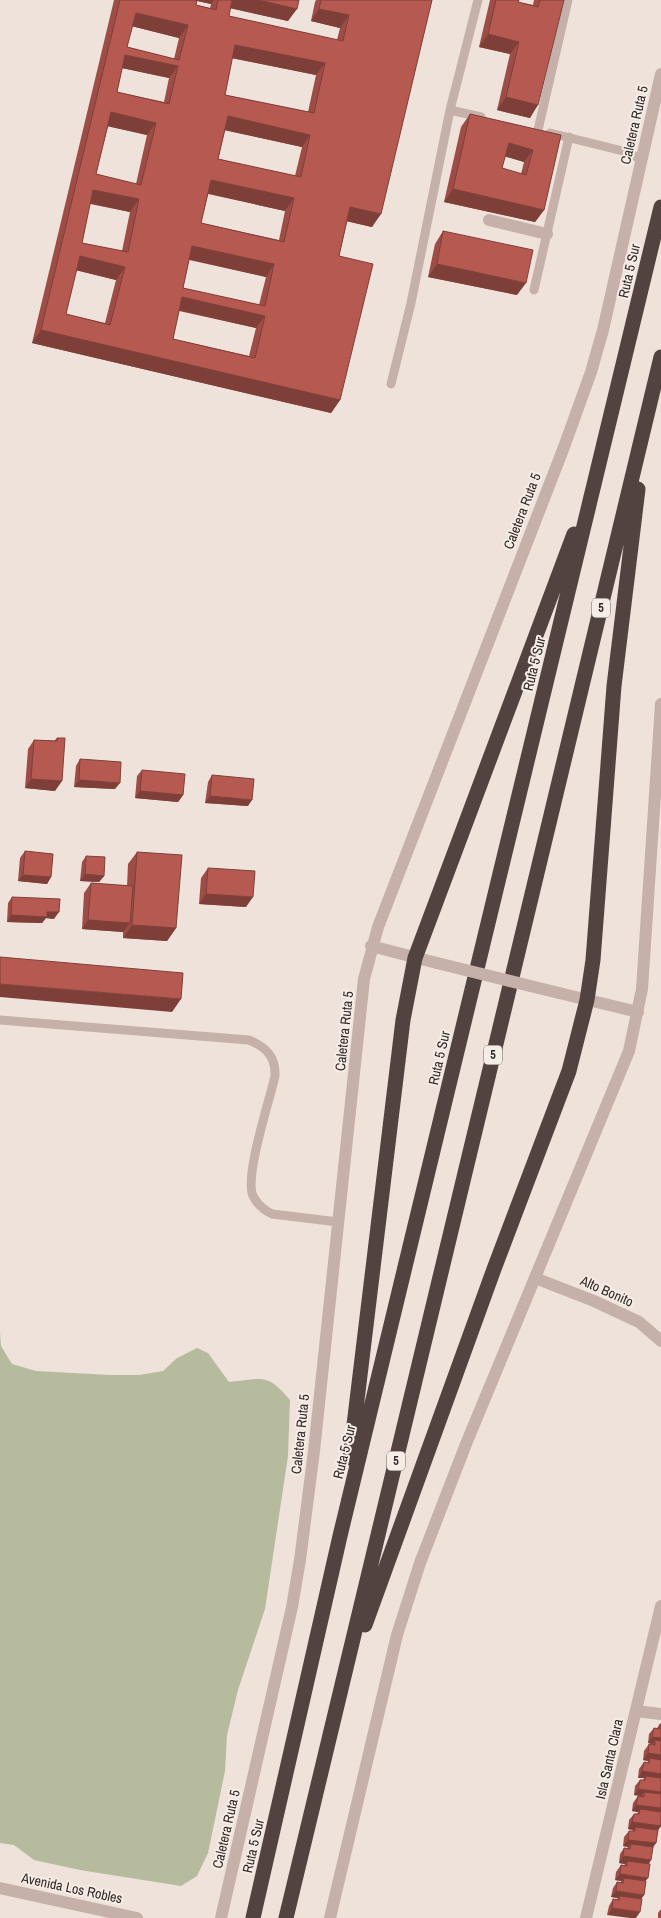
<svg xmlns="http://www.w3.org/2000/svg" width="661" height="1918" font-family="'Archivo Narrow',sans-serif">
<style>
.green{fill:#b6bb9d}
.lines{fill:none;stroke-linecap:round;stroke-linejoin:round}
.service{stroke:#c5b1a9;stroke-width:9}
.minor{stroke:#c5b1a9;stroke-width:12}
.tertiary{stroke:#c5b1a9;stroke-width:12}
.motorway{stroke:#524340;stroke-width:15}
.tertiary-bridge{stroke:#c5b1a9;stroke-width:12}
.wall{fill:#9d4d46;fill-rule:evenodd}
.shaded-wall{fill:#7f3f39}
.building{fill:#b65a51;stroke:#7f3f39;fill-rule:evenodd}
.labels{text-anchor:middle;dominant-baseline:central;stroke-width:4;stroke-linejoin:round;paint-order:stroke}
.shield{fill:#f6ede7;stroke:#6e6461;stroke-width:1}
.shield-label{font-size:12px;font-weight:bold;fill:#332928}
.street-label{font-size:14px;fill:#332928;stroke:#f6ede7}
</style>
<rect width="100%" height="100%" fill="#eee2db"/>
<path class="green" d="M0,1332L1,1346L12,1364L36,1371L110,1375H139L163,1371L177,1358L197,1348L208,1353L229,1382C262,1379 267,1372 290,1400L288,1456L265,1609L238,1690L227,1735L225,1771L208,1853L197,1876L181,1886L80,1870L34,1860L14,1845L0,1843Z"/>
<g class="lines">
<path class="service" d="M450,110L481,117
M538,130L568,0
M550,133L627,152L642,160
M534,290L569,137
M391,384L411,303L450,110L478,0
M0,1020L249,1040C266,1047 276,1057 275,1076C270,1099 244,1177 253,1196C257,1204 264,1210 272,1214L338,1222"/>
<path class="minor" d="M489,220L547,234
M535,1278L594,1301L639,1322L661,1341
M636,1711L661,1714
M0,1888L137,1918
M586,1918L661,1606"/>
<path class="tertiary" d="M371,946L437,963
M559,993L638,1012
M221,1918L292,1607L300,1560L314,1451L364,979L378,927L564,447L591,372L603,330L661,74
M330,1918L397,1635L420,1563L466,1444L629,1051L642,989L661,704"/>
<path class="motorway" d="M350,1458L403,1020L415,958L574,534
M365,1625L494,1269L569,1071L587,1000L593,960L614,686L638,489
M253,1918L340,1536L661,207
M286,1918L661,357"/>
<path class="tertiary-bridge" d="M437,963L559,993"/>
</g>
<path class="wall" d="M114,0H299L288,21L230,8L229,16L337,40L340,28L311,21L315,2L316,0H432L372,227L347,221L339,256L340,400L331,413L32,343ZM197,1L211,4L210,8L196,5ZM132,26L179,38L174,59L127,47ZM232,58L316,75L308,112L225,95ZM122,68L169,78L164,102L117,92ZM108,126L147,135L136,184L96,174ZM225,130L302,147L295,176L218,159ZM208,194L285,211L279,240L201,223ZM90,204L130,212L122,251L82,243ZM189,260L266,277L259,305L183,288ZM76,270L116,280L105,323L66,314ZM179,311L256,328L249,356L173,339Z
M490,0H519L518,2L533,5L534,0H564L530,118L497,110L510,54L479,47Z
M470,114L561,135L544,210L535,222L444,202L461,127ZM505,156L524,162L521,174L502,168Z
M443,231L517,295L428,277L435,244Z
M57,738L55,791L25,788L28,749L34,740L54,741Z
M80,759L115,789L74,787L76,766Z
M142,770L183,795L178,802L135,798L137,776Z
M212,775L248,806L205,803L208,782Z
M25,851L51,877L47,884L18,881L20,858Z
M137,852L176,928L167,941L123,938V932L82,929L84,893L91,883L127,886L128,864Z
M86,856L104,876L99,882L80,881L82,862Z
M208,868L246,907L199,904L201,878Z
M12,897L54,919L46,918L42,923L7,922L8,903Z
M660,1724L661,1826L658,1830L656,1843L653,1847L651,1860L607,1915L609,1906L613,1899L616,1900L618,1898L611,1897L613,1888L617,1882H621V1881L615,1880L616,1872L621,1865H624L625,1864L619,1863L620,1854L624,1848H627L628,1847L623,1846L624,1837L629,1831H632L633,1830L628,1829L629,1820L634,1814H637L638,1812L632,1811L633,1803L638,1796H641L634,1795L635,1786L640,1780H643L644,1778H638L639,1769L644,1762L647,1763L648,1761L643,1760L644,1751L649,1744L652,1745L653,1744L648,1743L649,1734L654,1728H657Z
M661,1909V1918H658V1913Z"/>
<path class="shaded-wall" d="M193,0H214L211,4Z
M230,0H258L297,9L288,21L225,7Z
M319,9L349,15L340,28L311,21Z
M136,13L188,25L179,38L127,25Z
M488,34L519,42L510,54L479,47Z
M235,45L325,63L316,75L226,57Z
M125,55L178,66L169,78L117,67Z
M506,97L538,105L530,118L497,110Z
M111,112L156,123L147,135L102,125Z
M228,116L310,135L302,147L219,129Z
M509,143L533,150L524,162L500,155Z
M211,180L294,198L285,211L202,192Z
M453,189L544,210L535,222L444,202Z
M93,190L139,199L130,212L84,202Z
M350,207L381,214L372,227L341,220Z
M192,246L274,264L266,277L184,258Z
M80,256L125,267L116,280L71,269Z
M437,264L526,283L517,295L428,277Z
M182,297L265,316L256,328L174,309Z
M41,330L340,400L331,413L32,343Z
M31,779L62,781L55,791L25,788Z
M79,780L120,783L115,789L74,787Z
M140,791L183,795L178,802L135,798Z
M210,796L252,800L248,806L205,803Z
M85,874L104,876L99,882L80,881Z
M23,875L51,877L47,884L18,881Z
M206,894L253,897L246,907L199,904Z
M47,912H59L54,919L46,918L42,923L7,922L11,915Z
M88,920L130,923L123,932L82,929Z
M132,925L176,928L167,941L123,938Z
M0,984L181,999L172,1012L0,997Z
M652,1737L661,1738V1745L655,1740L653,1744L648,1743Z
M648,1753L661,1755V1762L650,1758L648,1761L643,1760Z
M642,1771L661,1774V1781L646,1776L644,1778H638Z
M638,1789L661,1792V1799L644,1792L641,1796L634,1795Z
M636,1805L661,1808V1814L640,1809L638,1812L632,1811Z
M632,1822L661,1826L656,1833L635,1827L633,1830L628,1829Z
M628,1840L656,1843L651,1850L631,1844L628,1847L623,1846Z
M623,1856L651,1860L647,1867L627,1861L625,1864L619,1863Z
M620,1874L648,1878L643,1884L624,1878L621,1881L615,1880Z
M616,1891L644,1895L640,1901L620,1896L618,1898L611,1897Z
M612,1908L640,1912L636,1918H630L607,1915Z"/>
<path class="building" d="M120,0H197L196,5L216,10L218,0H232L229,16L343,41L349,15L319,9L321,0H432L381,214L350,207L339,256L373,264L340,400L41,330ZM136,13L188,25L179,60L127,47ZM235,45L325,63L314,113L225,95ZM125,55L178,66L169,104L117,92ZM111,112L156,123L141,185L96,174ZM228,116L310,135L301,177L218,159ZM211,180L294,198L284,242L201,223ZM93,190L139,199L128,252L82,243ZM192,246L274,264L265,306L183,288ZM80,256L125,267L110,325L66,314ZM182,297L265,316L255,358L173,339Z
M258,0H299L297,9Z
M496,0H519L518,2L538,7L540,0H564L538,105L506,97L519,42L488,34Z
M470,114L561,135L544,210L453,189ZM509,143L533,150L526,175L502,168Z
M443,231L533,250L526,283L437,264Z
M57,738H65L62,781L31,779L34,740L57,741Z
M80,759L121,762L120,783L79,780Z
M142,770L185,774L183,795L140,791Z
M212,775L254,779L252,800L210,796Z
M25,851L53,854L51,877L23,875Z
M137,852L182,855L176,928L132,925Z
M86,856L105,857L104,876L85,874Z
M208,868L255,871L253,897L206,894Z
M91,883L133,886L130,923L88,920Z
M12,897L60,899L59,912H47V917L11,915Z
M0,957L183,973L181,999L0,984Z
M660,1724H661V1738L652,1737L654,1728L659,1729Z
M655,1740L661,1741V1755L648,1753L649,1744L655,1745Z
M650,1758L661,1760V1774L642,1771L644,1762L649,1763Z
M646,1776L661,1778V1792L638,1789L640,1780H645Z
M644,1792L661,1794V1808L636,1805L638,1796L644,1797Z
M640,1809L661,1812V1826L632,1822L634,1814H639Z
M635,1827L658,1830L656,1843L628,1840L629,1831H635Z
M631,1844L653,1847L651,1860L623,1856L624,1848L630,1849Z
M627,1861L650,1864L648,1878L620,1874L621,1865L627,1866Z
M624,1878L646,1881L644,1895L616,1891L617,1882L623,1883Z
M620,1896L642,1899L640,1912L612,1908L613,1899L619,1900Z"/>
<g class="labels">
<g class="shield">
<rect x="592" y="598.5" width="18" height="19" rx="4"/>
<rect x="484" y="1045.5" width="18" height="19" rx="4"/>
<rect x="387" y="1451.5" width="18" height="19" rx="4"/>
</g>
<g class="shield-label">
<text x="601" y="608">5</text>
<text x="493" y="1055">5</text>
<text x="396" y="1461">5</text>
</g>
<g class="street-label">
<text transform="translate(634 125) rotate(-77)">Caletera Ruta 5</text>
<text transform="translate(629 271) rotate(-77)">Ruta 5 Sur</text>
<text transform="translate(522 511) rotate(-69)">Caletera Ruta 5</text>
<text transform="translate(534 664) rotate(-76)">Ruta 5 Sur</text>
<text transform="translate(344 1031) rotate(-84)">Caletera Ruta 5</text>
<text transform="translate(439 1058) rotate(-77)">Ruta 5 Sur</text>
<text transform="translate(607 1291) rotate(24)">Alto Bonito</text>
<text transform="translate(300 1434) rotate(-84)">Caletera Ruta 5</text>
<text transform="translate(344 1452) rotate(-76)">Ruta 5 Sur</text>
<text transform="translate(609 1759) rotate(-77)">Isla Santa Clara</text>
<text transform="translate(226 1829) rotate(-77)">Caletera Ruta 5</text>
<text transform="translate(253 1846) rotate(-77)">Ruta 5 Sur</text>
<text transform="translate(72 1888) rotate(12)">Avenida Los Robles</text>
</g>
</g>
</svg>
